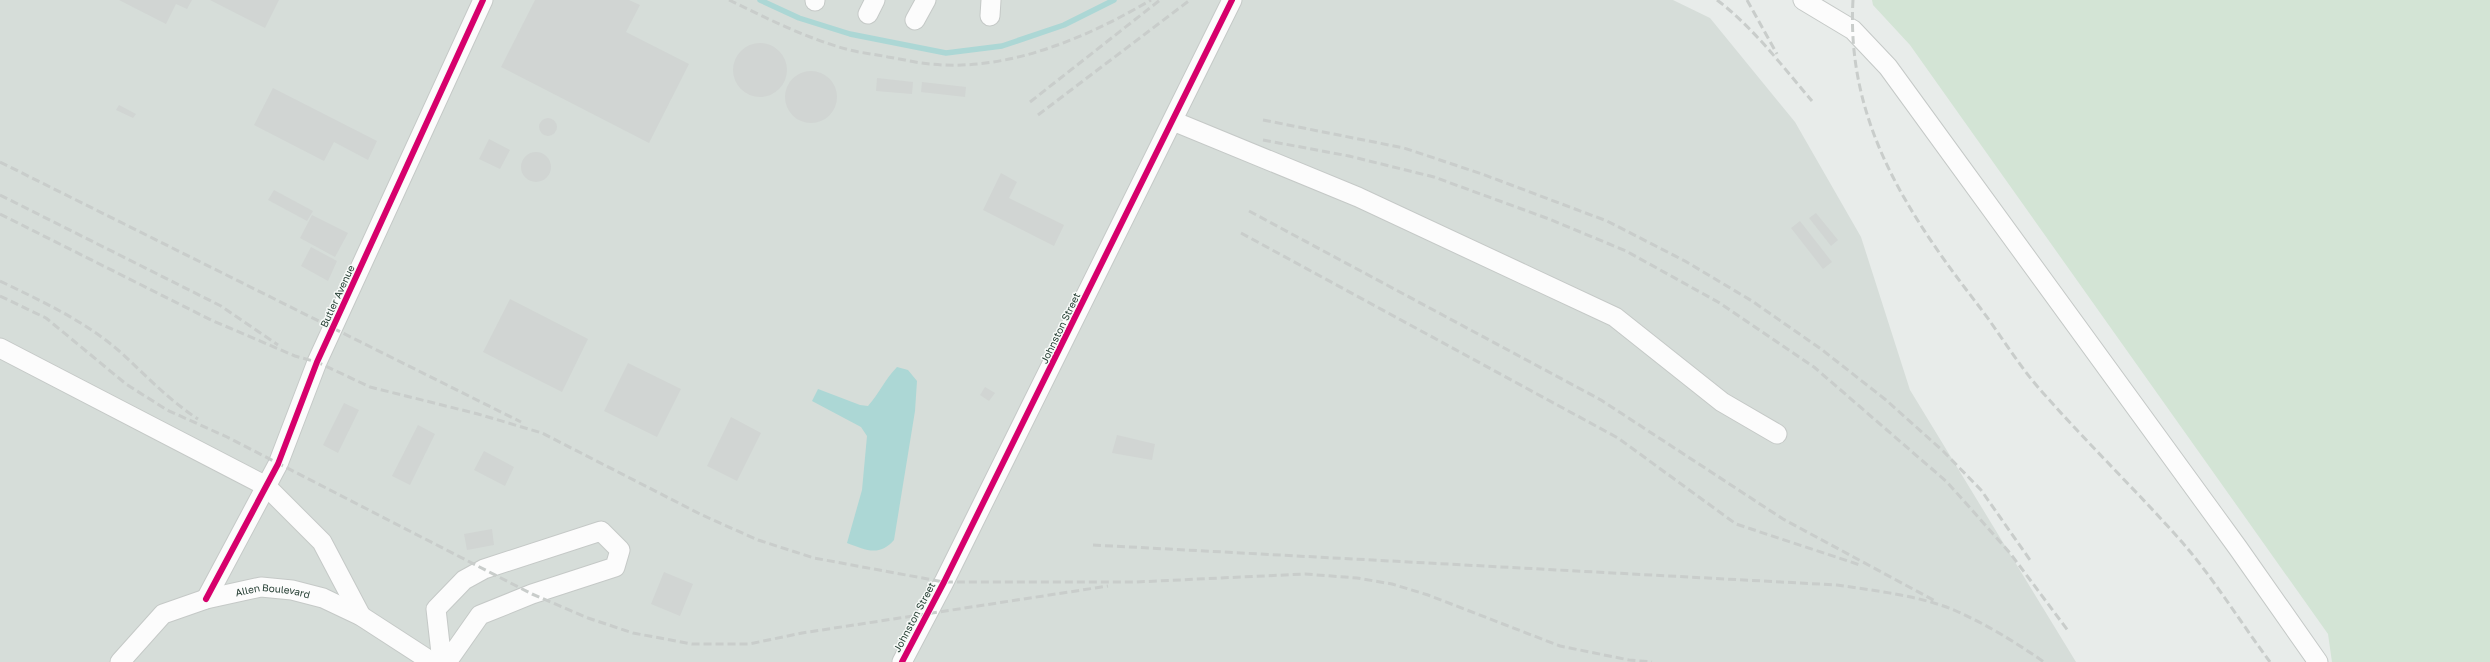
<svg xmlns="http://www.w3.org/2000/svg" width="2490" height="662" font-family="'Golos Text',sans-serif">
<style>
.built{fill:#d6ddd9}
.green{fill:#d3e4d5}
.water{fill:#acd7d5}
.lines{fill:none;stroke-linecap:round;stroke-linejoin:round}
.stream{stroke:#acd7d5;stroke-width:5.5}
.building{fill:#d1d5d3}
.minor-casing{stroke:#c5c9c7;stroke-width:21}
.minor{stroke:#fcfcfc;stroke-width:19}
.rail{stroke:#c9cdcb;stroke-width:3;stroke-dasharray:8 4;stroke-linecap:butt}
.cycleway-casing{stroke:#f7faf8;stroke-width:8}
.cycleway{stroke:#d6006c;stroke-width:6}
.labels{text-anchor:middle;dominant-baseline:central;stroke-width:3;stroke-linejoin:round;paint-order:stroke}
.street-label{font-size:10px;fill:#263f34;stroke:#f7faf8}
</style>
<rect width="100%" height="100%" fill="#e8ecea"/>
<path class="built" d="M0,0H1673L1710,18L1795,122L1861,237L1910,390L2076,662H0Z"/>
<path class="green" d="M1872,0H2490V662H2332L2328,634L1910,45L1873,5Z"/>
<path class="water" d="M897,367L908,370L917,381L915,411L894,540C879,557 866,550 847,543L862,490L867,436L861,427L812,401L818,389L860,405L868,406C879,394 885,379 897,367Z"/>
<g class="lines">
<path class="stream" d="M760,0L799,18L850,34L946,53L1002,46L1064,25L1114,0"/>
</g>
<path class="building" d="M119,0H192L187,9L176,4L166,24Z
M210,0H279L265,28Z
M535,0H629L640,5L626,32L689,64L649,143L501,67Z
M733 70a27 27 0 1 1 54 0a27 27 0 1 1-54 0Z
M785 97a26 26 0 1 1 52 0a26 26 0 1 1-52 0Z
M877,78L913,82L912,94L876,91Z
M922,82L966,87L965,97L921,92Z
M273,88L377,141L368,160L334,142L324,161L254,125Z
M119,105L136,114L133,118L116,110Z
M539 127a9 9 0 1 1 18 0a9 9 0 1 1-18 0Z
M489,139L510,150L500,169L479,159Z
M521 167a15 15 0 1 1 30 0a15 15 0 1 1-30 0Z
M1001,173L1017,182L1009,198L1064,225L1054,246L983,210Z
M274,190L313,211L307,221L268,200Z
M1816,213L1838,240L1831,246L1809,218Z
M312,215L348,233L335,257L300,238Z
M1800,221L1832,262L1823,269L1791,228Z
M311,247L337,261L328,281L301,266Z
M510,299L588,339L562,392L483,352Z
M628,363L681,389L657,437L604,411Z
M985,387L995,393L989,401L980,395Z
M344,403L359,410L338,453L323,445Z
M731,417L761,433L737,481L707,466Z
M418,425L435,434L410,485L392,476Z
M1117,435L1155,444L1152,460L1112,453Z
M484,451L514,467L505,486L474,470Z
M492,529L494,545L467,550L464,534Z
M664,572L693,584L680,616L651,604Z"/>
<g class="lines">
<g class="minor-casing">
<g id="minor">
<path d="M1803,0L1853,30L1888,67L2238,548L2318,662"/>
<path d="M815,1V0"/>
<path d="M868,14L875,0"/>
<path d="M990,16L991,0"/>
<path d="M915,20L926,0"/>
<path d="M1173,121L1358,197L1615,317L1722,402L1777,434"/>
<path d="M0,348L266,486L322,542L361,616"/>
<path d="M206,599L278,464L317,362L483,0"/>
<path id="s1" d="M120,662L163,614L206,599L261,587L292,590L323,598L361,616L432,662"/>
<path d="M442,662L436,609L464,580L484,569L601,531L620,550L615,567L532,594L480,615L447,662"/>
<path d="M902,662L944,582L1232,0"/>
</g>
</g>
<use href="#minor" class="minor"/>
<path class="rail" d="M729,0C766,18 806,38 846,49C860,53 874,54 888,57C902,59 916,63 930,64C1008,72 1086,38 1151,0
M1717,0C1754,28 1782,66 1812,101
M1747,0L1777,54
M1853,0C1846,121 1907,213 1978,305C1998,331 2015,360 2037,386C2083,439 2135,489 2182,542C2214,579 2241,623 2270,662
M1030,102L1160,0
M1038,115L1190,0
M1263,120L1404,148L1482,174L1607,221L1685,261L1752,301L1821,349L1886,400L1943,451L1981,490L2030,560
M1263,140L1349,156L1434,177L1549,219L1626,251L1718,302L1814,367L1947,482L2010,553L2069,632
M0,162L521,422
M0,195L221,306L278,345
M1249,211L1601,400L1783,519L1937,602
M0,214L211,320L295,356L317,362L370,387L478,414L542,433L702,515L758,540L814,558L944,582H1136L1305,574L1357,578L1392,584L1428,595L1560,646L1629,660L1652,662
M1241,233L1618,438L1736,524L1860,565
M0,281C41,301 83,320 118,350C145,374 167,399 198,419
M0,296L46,318L126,384L167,410L227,437L532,594L588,618L633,633L692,644H749L802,633L1108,586
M1093,545L1837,585C1876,591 1917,595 1954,610C1986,624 2015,642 2044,662"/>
<g class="cycleway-casing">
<path id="cycleway" d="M206,599L278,464L317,362L483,0
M902,662L944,582L1232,0"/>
</g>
<use href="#cycleway" class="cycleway"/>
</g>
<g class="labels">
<g class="street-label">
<text transform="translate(337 296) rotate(-65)">Butler Avenue</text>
<text transform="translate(1060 328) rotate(-64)">Johnston Street</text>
<text stroke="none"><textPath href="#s1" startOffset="178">Allen Boulevard</textPath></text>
<text transform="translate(914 617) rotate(-62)">Johnston Street</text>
</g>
</g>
</svg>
